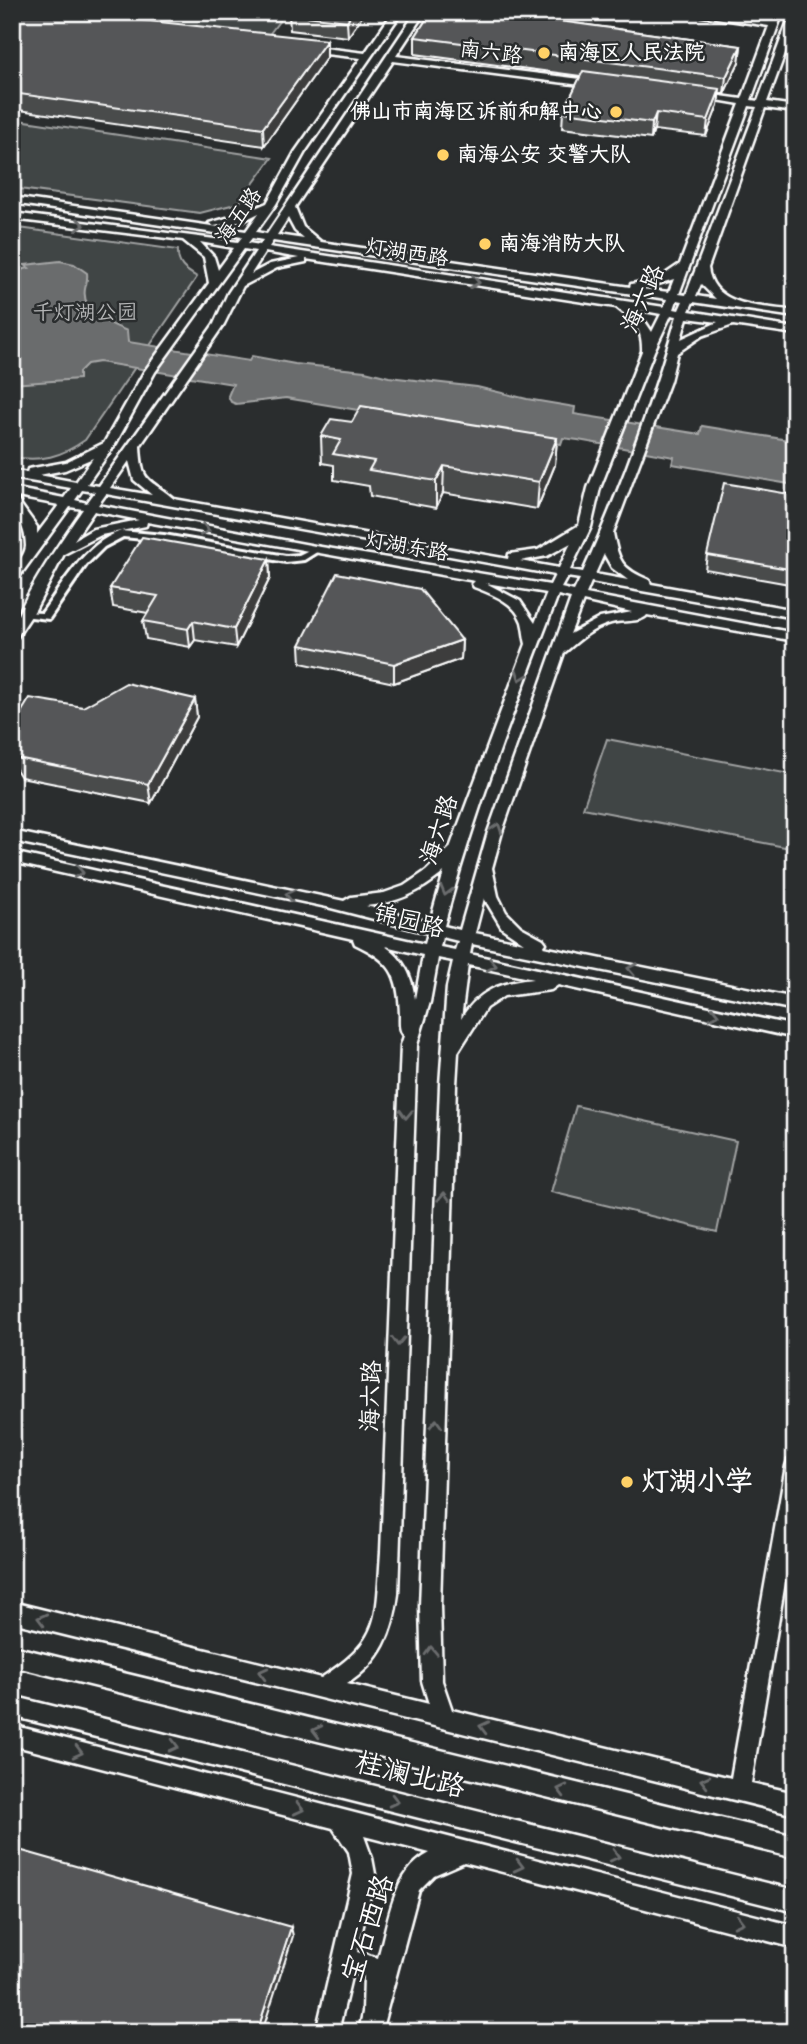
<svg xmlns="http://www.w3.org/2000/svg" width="807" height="2044" font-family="Mynerve,'LXGW WenKai TC',sans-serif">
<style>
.green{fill:#414445;stroke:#a0a2a2;stroke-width:2}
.water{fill:#6a6c6d;stroke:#a6a7a7;stroke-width:2}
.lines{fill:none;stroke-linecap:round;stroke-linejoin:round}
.street-casing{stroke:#fff;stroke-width:6}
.secondary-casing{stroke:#fff;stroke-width:5}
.street{fill:#2a2d2e;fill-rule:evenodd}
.secondary{fill:#2a2d2e;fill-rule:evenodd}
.wall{fill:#494b4c;stroke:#fff;stroke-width:2}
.shaded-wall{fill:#3c3d3e;stroke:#fff;stroke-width:2}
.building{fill:#555758;stroke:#fff;stroke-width:2}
.oneway{stroke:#6a6c6d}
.poi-dot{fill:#ffd166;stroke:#2a2d2e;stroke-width:2.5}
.labels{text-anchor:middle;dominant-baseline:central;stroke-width:5;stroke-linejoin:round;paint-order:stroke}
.far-street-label{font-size:21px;fill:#fff;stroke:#2a2d2e}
.far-poi-label{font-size:21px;font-weight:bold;fill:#fff;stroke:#2a2d2e;text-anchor:start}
.far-park-label{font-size:21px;fill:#b3b4b5;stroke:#2a2d2e}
.street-label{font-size:24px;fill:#fff;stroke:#2a2d2e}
.near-poi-label{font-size:28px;font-weight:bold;fill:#fff;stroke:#2a2d2e;text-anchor:start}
.near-street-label{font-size:28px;fill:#fff;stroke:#2a2d2e}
</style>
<rect width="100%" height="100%" fill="#2a2d2e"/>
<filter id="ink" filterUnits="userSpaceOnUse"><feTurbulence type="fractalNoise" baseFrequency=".0143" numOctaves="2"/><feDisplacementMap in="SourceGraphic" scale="14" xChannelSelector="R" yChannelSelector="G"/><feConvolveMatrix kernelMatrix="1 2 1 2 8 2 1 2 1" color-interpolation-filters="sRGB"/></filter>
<g filter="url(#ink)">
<path class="green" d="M77,12H286L268,36L75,14Z
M12,119L272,158L239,203L200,213L12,188Z
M12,227L178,250C177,265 185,270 197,277L85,440C61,457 41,462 12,457Z
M607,739L795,775V849L583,808Z
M576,1106L736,1141L717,1232L551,1192Z"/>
<path class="water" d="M60,261L74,264L87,273C88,280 86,283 85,289C81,313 110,324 127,331L128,342L249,361L252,356L295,364L365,371L389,377L477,387L527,399L575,407L574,414L700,434L702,426L795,441V485L672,464L674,457L578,440L563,438L561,444L286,398L236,404L231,402L228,396L233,384L99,362L87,364L79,372V379L12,384V272L29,268L25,265Z"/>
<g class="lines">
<g class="street-casing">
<path id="street" d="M121,531L164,535L286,556L299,555L315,547L320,550L304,560L286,562L164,541L123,537L104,547L86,565L49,619L22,616V612L42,613C64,583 84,544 121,531Z"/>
</g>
<g class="secondary-casing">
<path id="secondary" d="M393,12H402L305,152L276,204L256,232L267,234L416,12H425L396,56L597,81L602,84L597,87L393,61L295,207L303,227L321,242L630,287L631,284L658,279L680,264L740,104L694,96L699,93L742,99L769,26L676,12H703L771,21L775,12H783L751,100L758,101L791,13L795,12V26L767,102L795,106V112L765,108L708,268C713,308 763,306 795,311V317L693,302L689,311L795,328V334L733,325L702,336L677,353L670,381L613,533C619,562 621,568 649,580L651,584L795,610V618L591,582L586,594L795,633V641L647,615C641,623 622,620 611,623C592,628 578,641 564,653L502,832L492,868L498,896L506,912L521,927L543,939L546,943L543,947L795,998V1010L472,944L470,954L795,1026V1038L558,985L551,990L504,996L486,1008L458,1052L456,1085L440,1606L442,1681L452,1710L731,1778L786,1466L788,1460L795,1457V1523L751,1783L795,1793V1815L12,1622V1602L321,1678C382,1639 376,1620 381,1552L401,1045L404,1036C399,1030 400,1023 400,1015C399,974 391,961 355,944L353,939L12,862V852L425,944L428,933L327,907L12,841V831L344,901L351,897L384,893L404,886L426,871L450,848L526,644C524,637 524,630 522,622C515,602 492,594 474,587L472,584L475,581L147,522L146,526L101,535L64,554L35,610L17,637L12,638C12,610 65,535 83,509L70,507L16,581L12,582C12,563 25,559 26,546C26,521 12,519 12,497L16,498L37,527V534L59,505L12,496V488L64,498L71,488L12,478V470L27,473L28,469L66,462L104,443L144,372L209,283L204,257L183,240L12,219V213L238,242L242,237L12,203V197L246,231L259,213L245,220L214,226L209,223L238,215L267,203L295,152L361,58L308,52L303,49L308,46L365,53ZM749,106L757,107L686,295L679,294ZM288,218L295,231L304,239L277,235ZM252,238L263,240L260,245L248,243ZM273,241L667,299L664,307L269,247ZM200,242L234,248L218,270L214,257ZM244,249L256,251L228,293L214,324L99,486L87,484L116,443L155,372ZM265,252L299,258L270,264L251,274ZM306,259L616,307C633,320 643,328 642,351L588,488L579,525L538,550L509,554L508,559L174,499C147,476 142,485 140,446L224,324L243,286L277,268L306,262ZM674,279L669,292L642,289ZM701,284L716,299L696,296ZM677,300L683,301L679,310L674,309ZM634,309L661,314L652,332L642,317ZM671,315L677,316C652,403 621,489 583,572L570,570L591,527L600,488L654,351ZM687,318L718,322L681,339ZM93,458L76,482L39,475L65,470ZM129,461L134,480L152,495L110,488ZM82,490L95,492L87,503L75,500ZM106,494L555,575L550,585L315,546L98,505ZM94,511L139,520L93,529L74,540ZM571,543L559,568L520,561L547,556ZM604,554L612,568L628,580L595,574ZM567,577L580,579L574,591L561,588ZM486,583L547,593L535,623L520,601ZM558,595L571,598L488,832L460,930L444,926C474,813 516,704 558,595ZM583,601L632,612L600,618L570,634ZM444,872L430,922L366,906C397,903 421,892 444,872ZM484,898L502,928L524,943L475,933ZM442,937L458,941L455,950L440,947ZM385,946L423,955L415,999C412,976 404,959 385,946ZM438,958L453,961L447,987L440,1085L420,1606L422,1681L429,1704L347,1684C381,1662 393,1633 398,1594L417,1045L430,1002ZM468,965L533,979C500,982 478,991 461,1019Z
M12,1646L795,1836V1858L12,1666Z
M12,1696L795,1890V1912L12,1716Z
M12,1725L795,1926V1948L464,1862L434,1875L419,1890L381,2032H359L363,2012L364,1976L352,1973L338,2032H316L353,1874L349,1852L333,1828L12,1745ZM364,1836L430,1853C392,1872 389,1921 378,1958L357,1952L375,1874L372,1858Z"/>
</g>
<use href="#street" class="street"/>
<use href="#secondary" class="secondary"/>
</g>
<path class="wall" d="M12,12L327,57L264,146L12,109Z
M290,12H365L348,37L290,30L289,14Z
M431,12H573L567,22L741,46L739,62L724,94H719L718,105L706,136L654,130L651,139L562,128L563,112L581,76L415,54V37Z
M725,12H745L744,15Z
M352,422L557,438L555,465L537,509L443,493L436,508L370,496L369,486L334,480V465L322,463L321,436Z
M795,495V585L705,569L707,555Z
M269,559L270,578L236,647L195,640L190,647L146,639L143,621L148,613L113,607L110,588Z
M462,640L461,659L394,683L301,663L300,645Z
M195,699L197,717L151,803L21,777L12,763V727L83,707Z"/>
<path class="shaded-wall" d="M353,12H365L348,37L347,21Z
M564,12H573L558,37L559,21Z
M327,40V57L264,146L263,128Z
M741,46L739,62L724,94L726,77Z
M720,89L718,105L706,136L708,120Z
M656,113L654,130L651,139L652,123Z
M557,438L555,465L537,509L539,482Z
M444,466L443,493L436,508V481Z
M269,559L270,578L236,647L234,629Z
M193,621L195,640L190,647L188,629Z
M462,640L461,659L394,683V664Z
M195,699L197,717L151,803L148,784Z
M291,1927L293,1936L262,2032H257Z"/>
<path class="building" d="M12,12H67L327,40L263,128L12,93Z
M290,12H353L347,21L289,14Z
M431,12H564L559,21L741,46L726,77L415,37Z
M583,71L720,89L708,120L656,113L652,123L563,112Z
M361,406L557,438L539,482L444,466L436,481L369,470L374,461L333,454L341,440L321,436L331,419L352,422Z
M724,483L795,495V570L707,555Z
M142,537L269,559L234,629L193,621L188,629L143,621L158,596L110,588Z
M337,573L420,589L462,640L394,664L300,645Z
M126,683L195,699L148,784L17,758L12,751V727L30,698L83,707Z
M12,1848L291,1927L257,2032H12Z"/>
<defs><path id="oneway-chevron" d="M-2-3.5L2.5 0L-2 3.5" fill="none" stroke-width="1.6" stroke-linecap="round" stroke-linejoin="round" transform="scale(1.75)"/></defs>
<g class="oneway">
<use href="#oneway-chevron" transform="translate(80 225) rotate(7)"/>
<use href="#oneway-chevron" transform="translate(475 282) rotate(9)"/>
<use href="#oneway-chevron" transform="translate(205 530) rotate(11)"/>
<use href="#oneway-chevron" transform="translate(521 676) rotate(111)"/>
<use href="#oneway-chevron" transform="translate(497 828) rotate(-71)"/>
<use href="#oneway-chevron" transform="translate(79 872) rotate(12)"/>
<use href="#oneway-chevron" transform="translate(446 891) rotate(105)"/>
<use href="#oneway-chevron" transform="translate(290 895) rotate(-168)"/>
<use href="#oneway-chevron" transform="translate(492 965) rotate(12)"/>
<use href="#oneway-chevron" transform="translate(632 969) rotate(-169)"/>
<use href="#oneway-chevron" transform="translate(714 1014) rotate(13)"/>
<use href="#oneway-chevron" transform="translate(406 1114) rotate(92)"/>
<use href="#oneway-chevron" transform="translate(444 1197) rotate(-88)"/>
<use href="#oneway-chevron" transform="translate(398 1341) rotate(92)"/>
<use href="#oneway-chevron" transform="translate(436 1424) rotate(-88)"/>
<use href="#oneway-chevron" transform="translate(42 1619) rotate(-166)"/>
<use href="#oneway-chevron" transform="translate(431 1651) rotate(-92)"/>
<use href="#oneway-chevron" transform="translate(263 1673) rotate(-166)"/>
<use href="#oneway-chevron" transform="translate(484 1727) rotate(-166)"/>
<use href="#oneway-chevron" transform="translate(317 1731) rotate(-166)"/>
<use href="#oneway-chevron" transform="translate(174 1746) rotate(14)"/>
<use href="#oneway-chevron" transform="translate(78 1752) rotate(14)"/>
<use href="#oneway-chevron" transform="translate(705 1781) rotate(-166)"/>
<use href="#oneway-chevron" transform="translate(562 1790) rotate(-166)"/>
<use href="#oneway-chevron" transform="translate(394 1801) rotate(14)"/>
<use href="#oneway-chevron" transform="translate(299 1809) rotate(14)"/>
<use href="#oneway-chevron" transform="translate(615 1856) rotate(14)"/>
<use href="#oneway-chevron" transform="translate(519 1866) rotate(14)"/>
<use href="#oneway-chevron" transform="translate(739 1922) rotate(14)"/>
</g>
</g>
<g class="poi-dot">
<circle cx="544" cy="53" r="7"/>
<circle cx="616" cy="112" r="7"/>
<circle cx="443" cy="155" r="7"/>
<circle cx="485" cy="244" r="7"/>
<circle cx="627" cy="1482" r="7"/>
</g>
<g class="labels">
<g class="far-street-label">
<text transform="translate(491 53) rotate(7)">南六路</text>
<text transform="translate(239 216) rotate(-55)">海五路</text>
<text transform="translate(407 253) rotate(9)">灯湖西路</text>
<text transform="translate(407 547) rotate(10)">灯湖东路</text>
</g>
<g class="far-poi-label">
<text x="558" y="53">南海区人民法院</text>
<text x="602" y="112" text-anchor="end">佛山市南海区诉前和解中心</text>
<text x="457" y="155">南海公安 交警大队</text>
<text x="499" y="244">南海消防大队</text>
</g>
<g class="far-park-label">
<text x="85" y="313">千灯湖公园</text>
</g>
<g class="street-label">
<text transform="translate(644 299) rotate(-66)">海六路</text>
<text transform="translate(440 830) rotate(-72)">海六路</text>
<text transform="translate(409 922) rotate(14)">锦园路</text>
<text transform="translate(372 1396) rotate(-88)">海六路</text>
</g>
<g class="near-poi-label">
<text x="641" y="1482">灯湖小学</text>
</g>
<g class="near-street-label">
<text transform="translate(410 1776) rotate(14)">桂澜北路</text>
<text transform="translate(369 1929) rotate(-72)">宝石西路</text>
</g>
</g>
<rect width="807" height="2044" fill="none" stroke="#2a2d2e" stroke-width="42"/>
<rect x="21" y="21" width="765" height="2002" fill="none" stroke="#fff" stroke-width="2.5" filter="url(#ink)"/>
</svg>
